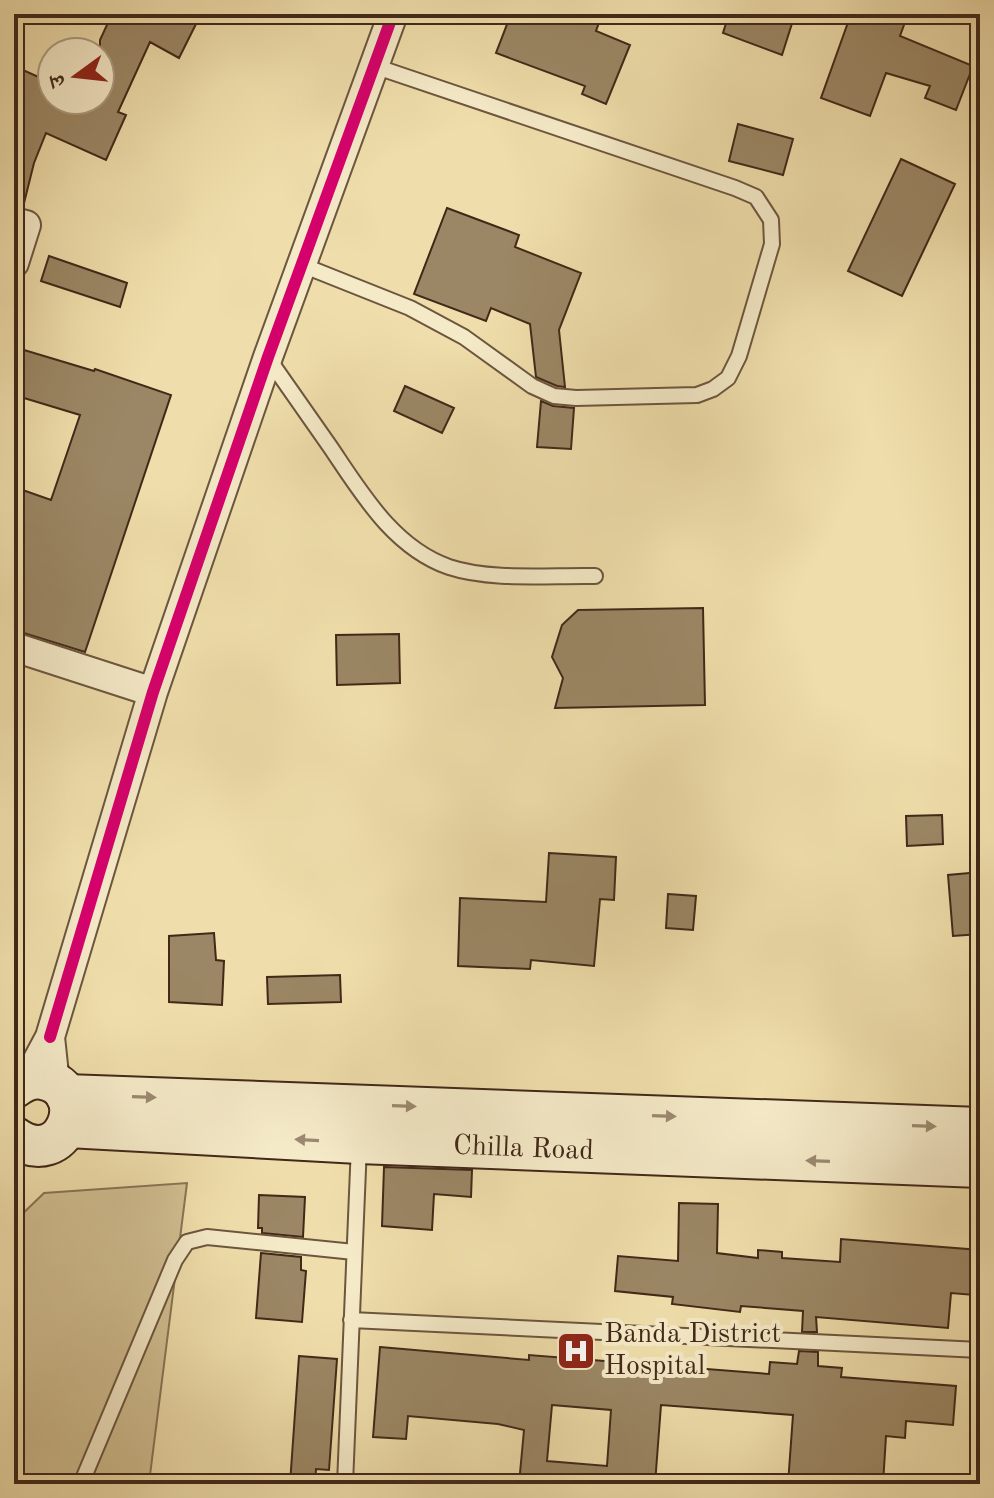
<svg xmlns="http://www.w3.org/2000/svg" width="994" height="1498" font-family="'Old Standard TT','Noto Serif Devanagari',serif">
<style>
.green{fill:#d1bf92;stroke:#897456;stroke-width:2}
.building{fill:#9b8765;stroke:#412819;stroke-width:2;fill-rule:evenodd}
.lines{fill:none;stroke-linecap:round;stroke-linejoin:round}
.service-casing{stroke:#6c563e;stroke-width:18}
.minor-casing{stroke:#6c563e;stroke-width:32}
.secondary-casing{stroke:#412819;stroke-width:44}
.service{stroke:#f5eac8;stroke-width:14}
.minor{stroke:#f5eac8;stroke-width:28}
.secondary{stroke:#f5eac8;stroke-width:40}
.cycleway-casing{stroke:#f5eac8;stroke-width:17}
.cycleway{stroke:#d6006c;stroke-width:12}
.oneway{fill:#9b8970}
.labels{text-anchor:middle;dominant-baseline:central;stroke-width:8;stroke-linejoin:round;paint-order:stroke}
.street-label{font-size:28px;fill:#412819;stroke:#f5eac8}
.poi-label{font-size:28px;fill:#412819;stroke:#f5eac8;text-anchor:start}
</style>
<rect width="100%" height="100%" fill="#efdeab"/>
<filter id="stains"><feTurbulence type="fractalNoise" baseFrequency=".0025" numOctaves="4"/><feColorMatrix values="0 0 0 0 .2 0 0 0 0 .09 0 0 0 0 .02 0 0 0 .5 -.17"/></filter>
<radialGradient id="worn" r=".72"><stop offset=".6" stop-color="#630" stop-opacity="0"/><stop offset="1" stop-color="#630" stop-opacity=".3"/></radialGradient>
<path class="green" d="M187,1183L149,1483L14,1484V1222L44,1193Z"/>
<path class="building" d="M112,14H201L179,58L150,42L118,112L126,115L106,160L46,133L34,163L23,207L14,205V66L52,83V100H100V40Z
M511,14H602L596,31L630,45L606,104L582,94L585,86L496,53Z
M729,14H795L782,55L723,33Z
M851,14H908L900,36L973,66L956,110L925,98L930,86L886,73L870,116L821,98Z
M738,124L793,139L783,175L729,161Z
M901,159L955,184L902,296L848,271Z
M447,208L519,235L515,247L581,273L559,330L565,387L557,386L536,377L530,324L491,308L486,321L414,294Z
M49,256L127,283L120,307L41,281Z
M14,347L94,371L95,369L171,395L85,652L14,630V487L51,500L80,415L14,395Z
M405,386L454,408L442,433L394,411Z
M541,401L553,406L574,408L571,449L537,447Z
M703,608L705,705L555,708L563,678L552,657L562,625L578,610Z
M399,634L400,683L337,685L336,635Z
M942,815L943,844L907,846L906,816Z
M549,853L616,857L614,900L600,899L594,966L531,960L530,969L458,966L460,898L546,902Z
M980,872V934L953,936L948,875Z
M668,894L696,896L693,930L666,928Z
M214,933L216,960L224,961L222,1005L169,1002V936Z
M340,975L341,1002L268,1004L267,977Z
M384,1167L472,1170L471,1197L434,1194L432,1230L382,1226Z
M259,1195L305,1197L303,1237L262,1233V1228H258Z
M679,1203L718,1204L717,1253L758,1258V1250L782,1252V1258L840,1262L841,1239L980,1250V1273L976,1272L974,1295L951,1293L948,1328L816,1317L817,1332H802L803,1311L741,1306L740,1312L672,1304L673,1297L615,1291L618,1256L678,1261Z
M261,1253L301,1257V1270L306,1271L302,1322L256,1318Z
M380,1347L529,1360V1355L769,1374L770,1362L797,1364L799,1351L818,1352V1366L842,1368L841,1377L956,1386L953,1425L906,1421L905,1438L886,1436L883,1484H788L793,1415L661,1405L655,1484H519L524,1430L498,1424L408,1416L406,1439L373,1437ZM552,1405L611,1410L607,1466L547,1461Z
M299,1356L337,1359L329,1470L316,1469L315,1484H290Z"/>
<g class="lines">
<g class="service-casing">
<path id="service" d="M302,265L410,308L464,337L532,386L554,396L576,398L697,395L713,389L728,378L739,356L772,244L771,220L756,197L735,188L374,66
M268,358C289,388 310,418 331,448C362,494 394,548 449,567C491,581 550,575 595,576
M351,1320L980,1350
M81,1484L175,1260L187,1242L207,1237L354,1252
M345,1484L359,1145"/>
</g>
<g class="minor-casing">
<path id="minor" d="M14,222L26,225L14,263
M14,647L153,692
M50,1037L153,692L268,357L393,14
M27,1080L50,1037L55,1084"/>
</g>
<g class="secondary-casing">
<g id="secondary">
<path d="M14,1088C23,1081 32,1077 43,1079C95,1089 65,1173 14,1137"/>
<path d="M66,1095L980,1128"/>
<path id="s1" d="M68,1127L359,1143L980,1167"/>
</g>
</g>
<use href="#service" class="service"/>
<use href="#minor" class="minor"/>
<use href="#secondary" class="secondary"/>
<g class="cycleway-casing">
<path id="cycleway" d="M50,1037L153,692L268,357L393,14"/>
</g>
<use href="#cycleway" class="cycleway"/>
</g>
<defs><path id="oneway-solid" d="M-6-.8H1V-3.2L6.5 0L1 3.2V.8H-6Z" transform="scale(2)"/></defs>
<g class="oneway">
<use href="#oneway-solid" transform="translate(144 1097) rotate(2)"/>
<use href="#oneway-solid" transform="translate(404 1106) rotate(2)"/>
<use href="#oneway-solid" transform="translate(664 1116) rotate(2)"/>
<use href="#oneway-solid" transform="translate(924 1126) rotate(2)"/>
<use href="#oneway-solid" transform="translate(307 1140) rotate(-177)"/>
<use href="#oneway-solid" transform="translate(818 1161) rotate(-178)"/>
</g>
<defs>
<g id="hospital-square" transform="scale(2)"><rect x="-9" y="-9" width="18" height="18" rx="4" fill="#8f2418" stroke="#f5eac8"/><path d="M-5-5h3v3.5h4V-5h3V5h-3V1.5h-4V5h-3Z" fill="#fff"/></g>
</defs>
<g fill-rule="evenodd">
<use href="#hospital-square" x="576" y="1351"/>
</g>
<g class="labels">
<g class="street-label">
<text stroke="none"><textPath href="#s1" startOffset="456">Chilla Road</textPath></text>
</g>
<g class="poi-label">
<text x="604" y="1335">Banda District<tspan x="604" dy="32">Hospital</tspan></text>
</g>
</g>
<rect width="994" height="1498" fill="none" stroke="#efdeab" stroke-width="48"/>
<rect x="16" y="16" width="962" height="1466" fill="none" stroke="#412819" stroke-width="4"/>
<rect x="24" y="24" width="946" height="1450" fill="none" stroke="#412819" stroke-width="2"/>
<g transform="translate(76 76) rotate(255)"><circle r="38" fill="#f5eac8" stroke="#ad9c82" stroke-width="2"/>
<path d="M0-6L14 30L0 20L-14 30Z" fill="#8f2418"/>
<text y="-12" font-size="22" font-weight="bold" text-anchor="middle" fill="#412819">उ</text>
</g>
<rect width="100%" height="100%" filter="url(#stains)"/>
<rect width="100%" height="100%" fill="url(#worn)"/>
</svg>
